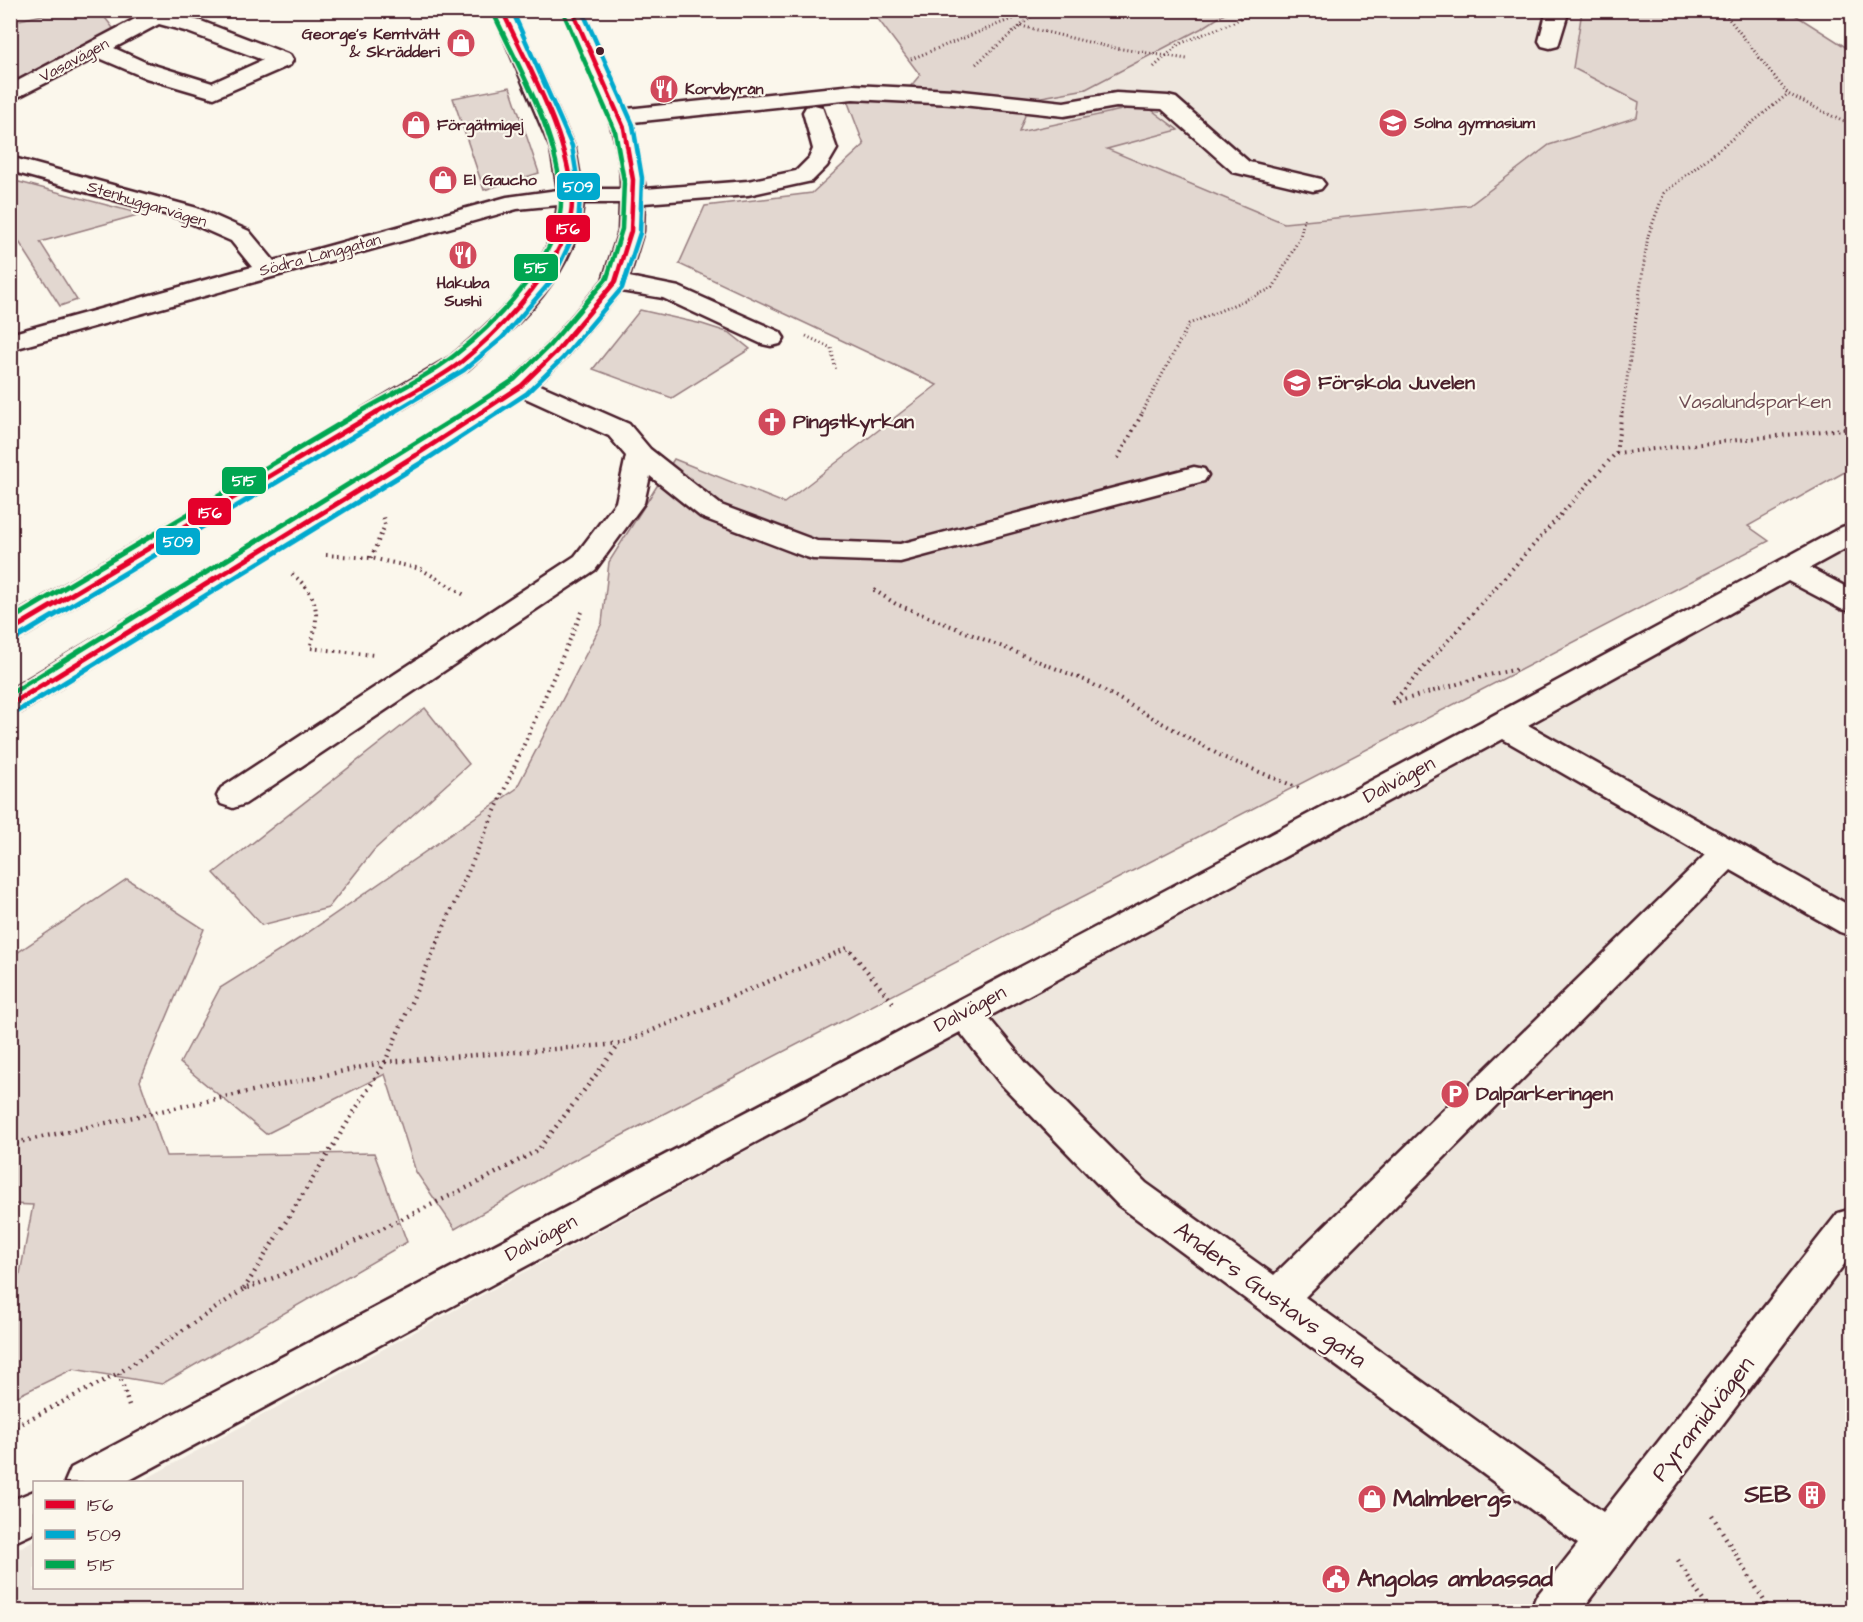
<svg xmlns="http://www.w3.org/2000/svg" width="1863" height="1622" font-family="'Architects Daughter',sans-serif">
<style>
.built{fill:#eee7de}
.green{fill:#e2d7d0;stroke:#967b7e;stroke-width:1.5}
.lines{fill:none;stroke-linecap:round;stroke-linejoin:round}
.minor-casing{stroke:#4a1f2b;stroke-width:5}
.path-far2{stroke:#4a1f2b;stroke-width:3;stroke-dasharray:1 3;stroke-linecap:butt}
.path-far1{stroke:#4a1f2b;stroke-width:4;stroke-dasharray:1.5 4.5;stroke-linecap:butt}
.path{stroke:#4a1f2b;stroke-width:4.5;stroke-dasharray:1.5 5;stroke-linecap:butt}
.minor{fill:#fbf7ec;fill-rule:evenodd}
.bus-1-far1-casing{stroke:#fbf7ec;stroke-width:8}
.bus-1-casing{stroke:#fbf7ec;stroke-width:10}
.bus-2-far1-casing{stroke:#fbf7ec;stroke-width:8}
.bus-2-casing{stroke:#fbf7ec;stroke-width:10}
.bus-3-far1-casing{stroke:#fbf7ec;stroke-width:8}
.bus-3-casing{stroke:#fbf7ec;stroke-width:10}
.bus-1-far1{stroke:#e4002b;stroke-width:4.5}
.bus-1{stroke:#e4002b;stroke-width:5}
.bus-2-far1{stroke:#00a9ce;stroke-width:4.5}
.bus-2{stroke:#00a9ce;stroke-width:5}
.bus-3-far1{stroke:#00a651;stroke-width:4.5}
.bus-3{stroke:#00a651;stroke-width:5}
.bus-dot{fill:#4a1f2b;stroke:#fbf7ec;stroke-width:2}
.labels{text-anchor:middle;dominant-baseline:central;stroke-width:4.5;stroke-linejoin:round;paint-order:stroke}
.far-poi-label{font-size:16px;font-weight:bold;fill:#4a1f2b;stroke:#fbf7ec;text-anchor:start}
.far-street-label{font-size:16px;fill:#4a1f2b;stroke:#fbf7ec}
.poi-label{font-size:20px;font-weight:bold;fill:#4a1f2b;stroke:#fbf7ec;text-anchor:start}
.park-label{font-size:20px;fill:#704d54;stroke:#fbf7ec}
.street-label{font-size:20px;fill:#4a1f2b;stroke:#fbf7ec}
.near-street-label{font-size:24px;fill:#4a1f2b;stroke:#fbf7ec}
.near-poi-label{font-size:24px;font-weight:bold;fill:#4a1f2b;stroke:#fbf7ec;text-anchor:start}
.line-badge{stroke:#fbf7ec;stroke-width:2}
.badge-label{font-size:16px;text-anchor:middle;font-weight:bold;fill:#fff}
</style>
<rect width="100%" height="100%" fill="#fbf7ec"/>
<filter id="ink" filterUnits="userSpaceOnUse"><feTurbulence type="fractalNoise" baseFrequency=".0167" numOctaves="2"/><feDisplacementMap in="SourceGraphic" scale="12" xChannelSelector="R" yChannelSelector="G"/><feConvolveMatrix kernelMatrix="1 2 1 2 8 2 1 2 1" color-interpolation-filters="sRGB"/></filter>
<g filter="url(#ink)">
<path class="built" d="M1229,11H1582L1573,68L1640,102L1637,117L1549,145L1470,205L1284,223L1106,148L1177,130L1146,105L1019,133L1031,99L1204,27Z
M1852,547V1611L11,1612V1553L34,1540V1588H242V1482H140Z"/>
<path class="green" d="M61,11H100L116,32L11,88L10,22Z
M872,11H1229L1204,27L1086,89L1031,99L1019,132L1145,105L1178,130L1107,149L1284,223L1470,205L1549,145L1637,117L1639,102L1573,68L1582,11H1789L1852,51V468L1748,526L1769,541L557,1169L455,1229L416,1172L385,1074L266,1134L180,1063L220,988L300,938L516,789L602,623L609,562L674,459L784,503L937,385L679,264L705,206L812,193L864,145L847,100L909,88L920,75Z
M510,87L539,173L484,190L453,98Z
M11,182H19L141,214L40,242L77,300L60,306L16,237L11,239Z
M640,310L702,324L730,333L750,349L672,398L593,369Z
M425,708L469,764L374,850L328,908L262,925L214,873Z
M127,879L204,929L140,1081L166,1156L374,1153L407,1242L162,1384L73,1369L11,1399V1283L20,1274L33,1205L11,1204V957Z"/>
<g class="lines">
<g class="minor-casing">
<path id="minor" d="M152,10H179L175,15L201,21L290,55L293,60L290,65L214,98L146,78L97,57L10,101V85ZM159,24L185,31L263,60L212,83L147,63L114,48Z
M492,10H513L575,149L582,189H621C623,129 585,64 562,10H583L627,109L853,85L953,90L1064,102L1116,93L1168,96L1176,98L1249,162L1321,179L1325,184L1321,189L1313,191L1233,172L1162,109L1116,107L1064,116L953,104L853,99L633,122L645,189L748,181L796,171L809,158L813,149L803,112L806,107L814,105L822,107L837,149L827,166L812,181L748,195L644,203L643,231L629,277L679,287L780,332L784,338L780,344L771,346L762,344L663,298L621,291L565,358L538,384L629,424L650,449L721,505L817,541L900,544L1194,467L1204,469L1208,475L1204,481L900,562L813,559L803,556L701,517L650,476L644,503L595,570L245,804L233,808L221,804L217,796L221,788L575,556L616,502L626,456L609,436L523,397L426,461L21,712L10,715V690L406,449L512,380L547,346L603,280L619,231L620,203H583C578,271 517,327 468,369L21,638L10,641V617L450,357C496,319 553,268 558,205L517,209L10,350V334L252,267L231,241L179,218L10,171V157L197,208L249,231L274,261L507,197L558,190L551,149Z
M1547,10H1569L1558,46L1550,48L1542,46L1539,41Z
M1852,524V545L1810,568L1852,590V611L1841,609L1788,581L1528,725L1852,907V936L1840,932L1731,870L1305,1297L1603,1512L1838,1213L1852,1209V1254L1580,1612H1530L1536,1597L1578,1544L1118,1205L1000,1083L960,1032L126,1482H65L71,1468C662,1156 1255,846 1842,527ZM1503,739L1705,855L1274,1275L1146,1183L1026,1063L988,1017Z
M34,1491V1533L10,1544V1501Z"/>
</g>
<path class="path-far2" d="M1722,10L1788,94L1852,126
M1021,26L1109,47L1187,59
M911,59L1034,10
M976,64L1039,10
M1154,67L1179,44L1234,22L1253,10
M806,336L831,348L836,371
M1142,413L1189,324L1273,288L1300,237L1305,216
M1622,413L1648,236L1664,193L1788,94"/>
<path class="path-far1" d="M1616,453L1852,428
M1118,458L1143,412
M326,555L371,558L421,569L466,596
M371,558L385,525L383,517
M292,574C320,596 320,615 310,648L374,655
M874,590L896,604L1087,681L1223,757L1301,789
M1392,703L1616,453L1622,412
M1393,703L1488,675L1519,669
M437,943L582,612"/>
<path class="path" d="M10,1144L385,1062L620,1044L848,948L894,1004
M10,1162L17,1143
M244,1289L385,1062L438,941
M129,1406L119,1373L244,1289L295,1270L483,1180L538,1150L619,1045
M10,1429L119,1373
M1712,1515L1771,1612
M1678,1560L1710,1612"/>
<use href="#minor" class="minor"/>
<g class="bus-1-far1-casing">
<path id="bus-1-far1" d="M375,413C403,397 435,382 461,362C501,330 573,255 572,201C570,137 528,67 502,10
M480,413L521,386L556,352L615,282L631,231L633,180L624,128L572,10"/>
</g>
<g class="bus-1-casing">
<path id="bus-1" d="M10,631L377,412
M10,705L416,455L482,412"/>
</g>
<g class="bus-2-far1-casing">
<path id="bus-2-far1" d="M392,413L464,370L502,338L552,280L578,226L580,196L572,146L512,10
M497,413L526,394L563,358L622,288L640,233L642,178L633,125L582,10"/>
</g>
<g class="bus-2-casing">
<path id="bus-2" d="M15,639L394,412
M15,713L421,463L499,412"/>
</g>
<g class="bus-3-far1-casing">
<path id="bus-3-far1" d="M358,413C389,395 427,377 455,355C497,322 564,253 561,197C558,133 520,71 494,14
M463,413L515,379L549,346L607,278L622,229L624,181L615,131L564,14"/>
</g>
<g class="bus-3-casing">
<path id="bus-3" d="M10,620L360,412
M10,694L465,412"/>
</g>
<use href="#bus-1-far1" class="bus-1-far1"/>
<use href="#bus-1" class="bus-1"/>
<use href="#bus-2-far1" class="bus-2-far1"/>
<use href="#bus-2" class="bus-2"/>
<use href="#bus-3-far1" class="bus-3-far1"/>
<use href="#bus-3" class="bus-3"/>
</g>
</g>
<defs>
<g id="shop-disc" transform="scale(1.5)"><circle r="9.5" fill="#d1495b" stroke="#fbf7ec"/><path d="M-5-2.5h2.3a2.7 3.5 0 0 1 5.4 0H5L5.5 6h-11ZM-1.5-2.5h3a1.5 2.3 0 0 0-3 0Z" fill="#fff"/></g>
<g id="restaurant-disc" transform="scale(1.5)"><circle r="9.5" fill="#d1495b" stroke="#fbf7ec"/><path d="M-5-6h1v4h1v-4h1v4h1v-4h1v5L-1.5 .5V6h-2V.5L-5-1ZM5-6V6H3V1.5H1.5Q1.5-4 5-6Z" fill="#fff"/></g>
<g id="school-disc" transform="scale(1.5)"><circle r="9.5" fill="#d1495b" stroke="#fbf7ec"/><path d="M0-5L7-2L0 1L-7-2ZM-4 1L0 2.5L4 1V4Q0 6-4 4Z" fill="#fff"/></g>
<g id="church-disc" transform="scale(1.5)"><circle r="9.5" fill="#d1495b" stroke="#fbf7ec"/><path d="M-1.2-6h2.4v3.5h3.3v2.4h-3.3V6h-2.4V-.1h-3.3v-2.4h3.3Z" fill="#fff"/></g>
<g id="parking-disc" transform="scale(1.5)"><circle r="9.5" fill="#d1495b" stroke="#fbf7ec"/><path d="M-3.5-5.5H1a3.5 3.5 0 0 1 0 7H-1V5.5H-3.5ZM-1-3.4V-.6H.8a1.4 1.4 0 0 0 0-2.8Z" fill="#fff"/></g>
<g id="building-disc" transform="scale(1.5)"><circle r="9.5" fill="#d1495b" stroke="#fbf7ec"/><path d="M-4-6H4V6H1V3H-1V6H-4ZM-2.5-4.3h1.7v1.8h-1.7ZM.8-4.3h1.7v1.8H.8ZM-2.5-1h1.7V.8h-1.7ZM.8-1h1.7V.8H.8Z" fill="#fff"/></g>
<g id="civic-disc" transform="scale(1.5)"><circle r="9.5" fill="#d1495b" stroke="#fbf7ec"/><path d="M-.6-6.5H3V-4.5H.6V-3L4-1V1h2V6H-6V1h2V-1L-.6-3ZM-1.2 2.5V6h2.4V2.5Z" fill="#fff"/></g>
</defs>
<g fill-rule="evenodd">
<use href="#shop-disc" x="461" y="43"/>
<use href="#restaurant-disc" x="664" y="89"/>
<use href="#school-disc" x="1393" y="123"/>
<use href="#shop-disc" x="416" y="125"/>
<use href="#shop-disc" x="443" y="180"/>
<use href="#restaurant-disc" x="463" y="255"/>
<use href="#school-disc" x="1297" y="383"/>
<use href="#church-disc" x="772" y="422"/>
<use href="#parking-disc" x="1455" y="1094"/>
<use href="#building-disc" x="1812" y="1495"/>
<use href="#shop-disc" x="1372" y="1499"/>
<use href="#civic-disc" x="1336" y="1579"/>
</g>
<circle class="bus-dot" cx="600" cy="51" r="5"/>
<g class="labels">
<g class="far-poi-label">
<text x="440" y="34" text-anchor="end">George's Kemtvätt<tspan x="440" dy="18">&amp; Skrädderi</tspan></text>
<text x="685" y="89">Korvbyrån</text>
<text x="1414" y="123">Solna gymnasium</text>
<text x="437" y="125">Förgätmigej</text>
<text x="464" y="180">El Gaucho</text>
<text x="463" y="283" text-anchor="middle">Hakuba<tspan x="463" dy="18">Sushi</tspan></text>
</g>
<g class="far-street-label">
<text transform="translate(74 60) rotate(-28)">Vasavägen</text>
<text transform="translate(147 204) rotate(17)">Stenhuggarvägen</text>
<text transform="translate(320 255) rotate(-15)">Södra Långgatan</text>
</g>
<g class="poi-label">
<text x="1318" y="383">Förskola Juvelen</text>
<text x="793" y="422">Pingstkyrkan</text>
<text x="1476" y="1094">Dalparkeringen</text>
</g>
<g class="park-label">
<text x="1755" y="402">Vasalundsparken</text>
</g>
<g class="street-label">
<text transform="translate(1399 780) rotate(-28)">Dalvägen</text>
<text transform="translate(970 1009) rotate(-28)">Dalvägen</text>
<text transform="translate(541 1238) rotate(-28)">Dalvägen</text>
</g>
<g class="near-street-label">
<text transform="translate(1270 1295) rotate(36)">Anders Gustavs gata</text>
<text transform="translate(1703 1419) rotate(-52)">Pyramidvägen</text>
</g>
<g class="near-poi-label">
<text x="1791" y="1495" text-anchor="end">SEB</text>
<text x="1393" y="1499">Malmbergs</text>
<text x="1357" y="1579">Angolas ambassad</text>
</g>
</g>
<g class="line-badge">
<rect x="556" y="172" width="45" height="29" rx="6" fill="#00a9ce"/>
<rect x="545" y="214" width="46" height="29" rx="6" fill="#e4002b"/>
<rect x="513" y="253" width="46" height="29" rx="6" fill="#00a651"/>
<rect x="221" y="466" width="46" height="29" rx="6" fill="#00a651"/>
<rect x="187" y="497" width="45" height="29" rx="6" fill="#e4002b"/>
<rect x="155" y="527" width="46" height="29" rx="6" fill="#00a9ce"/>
</g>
<g class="badge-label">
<text x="578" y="192">509</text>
<text x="568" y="234">156</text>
<text x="536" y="273">515</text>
<text x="244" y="486">515</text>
<text x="210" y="518">156</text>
<text x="178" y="547">509</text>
</g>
<rect width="1863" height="1622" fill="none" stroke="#fbf7ec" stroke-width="36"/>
<rect x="18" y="18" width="1827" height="1586" fill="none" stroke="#4a1f2b" stroke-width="2" filter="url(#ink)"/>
<rect x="33" y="1481" width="210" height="108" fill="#fbf7ec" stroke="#b4a19f" stroke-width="1.5"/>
<rect x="45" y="1500" width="30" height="9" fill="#e4002b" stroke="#b4a19f" stroke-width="1.5"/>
<text x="87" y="1511" font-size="18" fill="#4a1f2b">156</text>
<rect x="45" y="1530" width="30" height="9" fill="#00a9ce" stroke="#b4a19f" stroke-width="1.5"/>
<text x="87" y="1541" font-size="18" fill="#4a1f2b">509</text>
<rect x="45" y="1560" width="30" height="9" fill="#00a651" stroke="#b4a19f" stroke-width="1.5"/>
<text x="87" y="1571" font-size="18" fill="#4a1f2b">515</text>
</svg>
